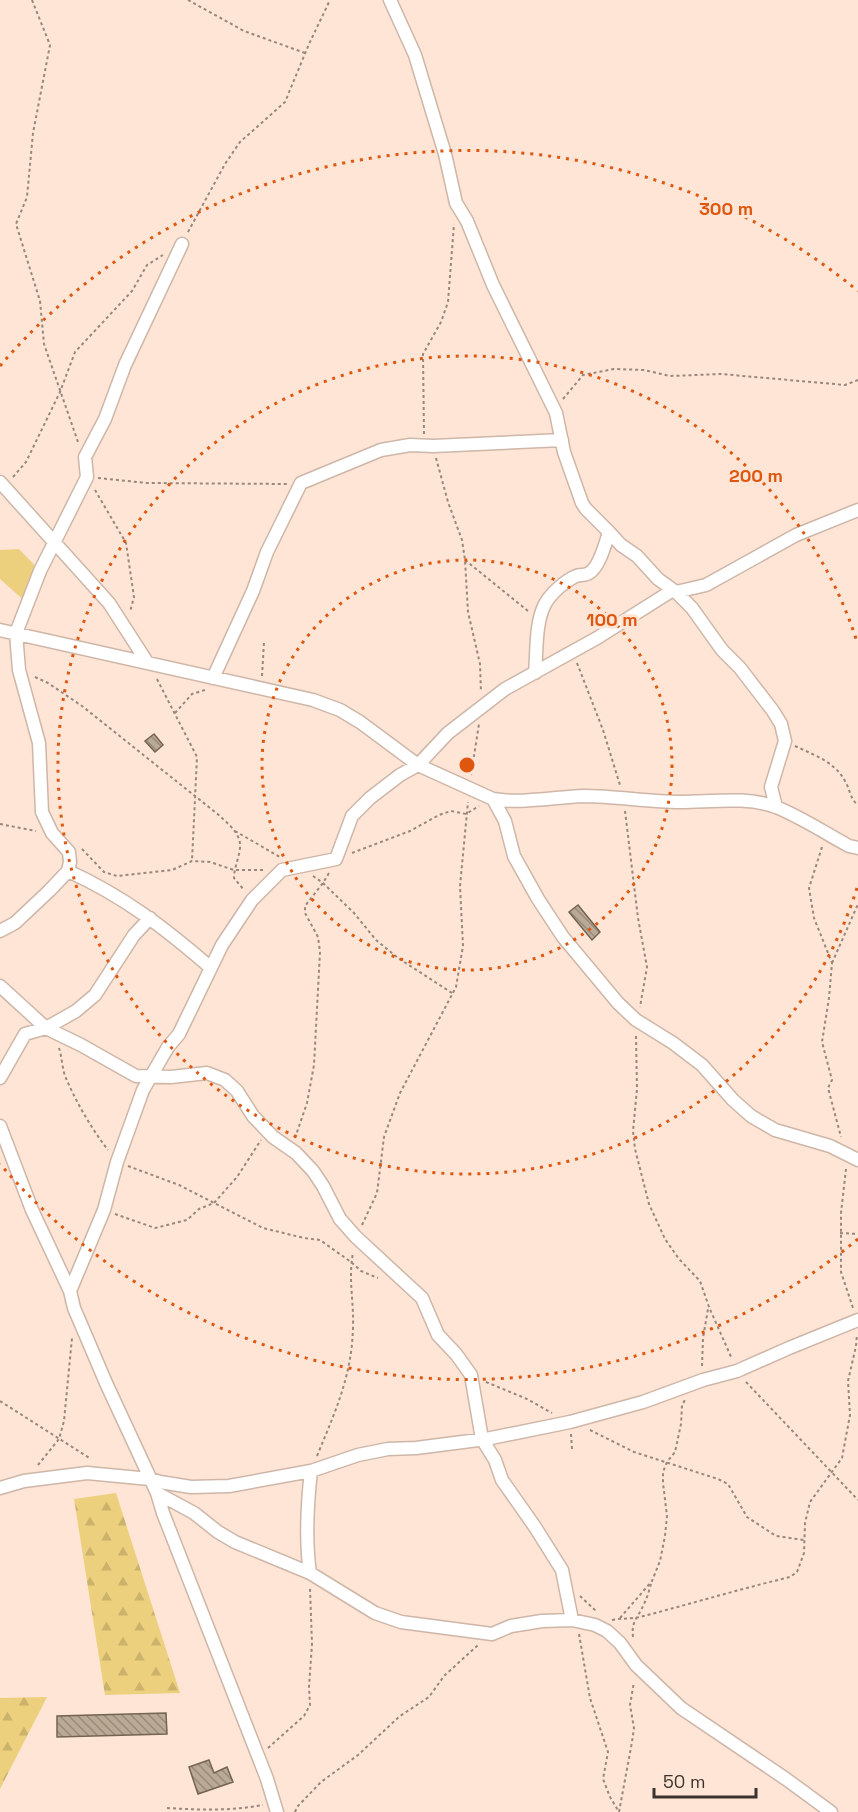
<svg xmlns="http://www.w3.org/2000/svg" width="858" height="1812" font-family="'Space Grotesk',sans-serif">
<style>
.green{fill:#edd07d}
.forest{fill:url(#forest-firs)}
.building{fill:url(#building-back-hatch);stroke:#736351;stroke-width:1.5}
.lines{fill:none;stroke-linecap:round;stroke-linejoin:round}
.street-casing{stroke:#ceb6a8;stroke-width:15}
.path{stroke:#97877c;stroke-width:2;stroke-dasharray:3 3;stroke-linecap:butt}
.street{stroke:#fff;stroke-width:12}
.ring{fill:none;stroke:#df570e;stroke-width:3;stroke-dasharray:3 6}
.centre{fill:#df570e;stroke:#fee5d5;stroke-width:3}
.ring-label{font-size:18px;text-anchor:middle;font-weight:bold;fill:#df570e;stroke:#fee5d5;stroke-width:6;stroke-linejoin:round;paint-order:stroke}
</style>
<defs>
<pattern id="forest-firs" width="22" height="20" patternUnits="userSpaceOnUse" patternTransform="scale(1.5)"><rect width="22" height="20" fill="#edd07d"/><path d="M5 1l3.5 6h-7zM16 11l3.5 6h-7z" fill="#ccb36c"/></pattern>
<pattern id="building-back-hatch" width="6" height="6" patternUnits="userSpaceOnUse" patternTransform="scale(1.5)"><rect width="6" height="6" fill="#baaa95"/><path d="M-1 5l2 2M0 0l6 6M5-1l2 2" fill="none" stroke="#988b7a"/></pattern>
</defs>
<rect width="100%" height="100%" fill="#fee5d5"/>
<path class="green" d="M19,549L40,571L27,603L0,579V550Z"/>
<path class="forest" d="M116,1493L180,1693L105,1695L74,1499Z
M47,1697L0,1789V1698Z"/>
<path class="building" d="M154,734L163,745L155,752L145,741Z
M578,905L600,932L592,940L569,912Z
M166,1713L167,1734L57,1737V1716Z
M209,1760L214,1773L227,1767L233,1782L198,1794L189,1767Z"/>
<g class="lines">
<g class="street-casing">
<path id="street" d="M390,0L415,55L445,154L456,203L467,221L493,285L556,413L564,452L582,503L586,509L609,532L621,545L637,556L658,579L676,592L692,608L722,650L740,668L773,711L781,724L785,741L771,787L776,807
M0,482L109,603L147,662
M676,592L706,585L796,535L858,510
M0,630L313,700L340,710L360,722L418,765L493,799C522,804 554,797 584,796C616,796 648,802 680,802C711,802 746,796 776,807C801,817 825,833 849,846L858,848
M535,673C537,651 535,623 545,604C551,593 565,581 576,576C580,574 585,576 589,573C599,568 606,542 609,532
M213,678L253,591L267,552L301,483L381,450L410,445L433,446L562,440
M493,799L505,821L514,856L538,899L563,937L618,1003L636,1020L673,1043L702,1065L733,1100L751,1116L775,1130L830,1146L858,1160
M68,871C123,896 165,928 211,968
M0,931L15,923L49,891L68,871L70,862L69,852L52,833L42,812L39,743L19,670L16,633L40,571L87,477L85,457L105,419L125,365L182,244
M0,986L46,1028L81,1045L136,1076L171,1077L207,1073L225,1080L237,1091L253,1116L273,1137L296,1153L313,1171L323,1186L340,1219L356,1237L422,1298L438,1335L456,1354L471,1375L482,1439L495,1460L502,1480L535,1527L562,1570L572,1620
M0,1078L25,1034L46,1028L76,1011L95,995L134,935L150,918
M0,1126L32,1210L70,1291L74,1308L106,1383L157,1493L163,1513L267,1779L277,1812
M70,1291L104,1210L117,1162L143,1090L168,1047L179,1034L222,945L252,900L282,870L336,859L352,816L370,798L400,775L418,765L448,733L505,689L597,638L673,590
M0,1488L24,1481L87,1473L150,1479L160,1482L191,1487L229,1486L311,1471L358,1455L388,1449L416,1448L486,1439L570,1422L643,1402L703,1380L737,1371L789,1348L858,1320
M157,1493L194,1513L218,1532L235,1542L310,1573L375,1613L401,1622L492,1634L511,1626L542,1621L572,1620L595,1625L607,1631L620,1643L636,1665L681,1708L786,1779L831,1812
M310,1573C305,1539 307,1506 311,1471"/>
</g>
<path class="path" d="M32,0L50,45L33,133L27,197L16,224L40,301L44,344L78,442
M188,0L244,31L305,53
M188,232L225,164L240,142L285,102L309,44L330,0
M563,399L583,375L614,369L644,370L670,376L721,374L845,385L858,380
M424,434L423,354L441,322L448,302L454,224
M436,458L448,502L462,540L465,560L468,612L480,664L481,692
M13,477L26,462L60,392L75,352L132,291L147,265L163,255
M98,478L147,483L287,484
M95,490L126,543L134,597L130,612
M465,560L528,611
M577,663L603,730L620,785
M262,676L264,642
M35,677L48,683L82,706L220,816C228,824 239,832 240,844C241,853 234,867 234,878L244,890
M157,679L197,757L192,861
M175,713L192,694L205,690
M795,746C814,755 835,762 845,781C850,789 850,799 858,805
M471,775L479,724
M625,811L638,918L647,967L640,1007
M0,824L36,831
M235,831L280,857
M822,847L809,888L814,918L832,963L829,998L822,1042L832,1080L828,1088L841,1137
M82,849L104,872L117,876L172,870L192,861L210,862L234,870H263
M352,853L410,831L439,815L451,811L466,814L479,806
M313,876L323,883L354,913L376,940L398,958L452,993
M832,963L858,904
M636,1036L637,1089L633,1131L635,1149L649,1204L665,1239L679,1259L700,1281L709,1307L732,1359
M59,1048C62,1057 62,1067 65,1076C76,1102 91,1128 108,1150
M295,1138L307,1103L314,1065L320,952L318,937L305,913V906L323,883L329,873
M128,1166L179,1185L263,1228L304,1238L320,1240L351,1262L361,1271L378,1278
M846,1169L841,1213V1272L853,1308
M115,1214L155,1228L187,1220L199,1209L214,1203L237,1177L261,1140
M362,1225L377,1193L384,1137L400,1093L456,987L463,946L460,886L468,802
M840,1233L858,1234
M702,1366L703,1338L708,1309
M486,1382L527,1399L552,1413
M746,1382L858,1500
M0,1401L91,1459
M590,1430L634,1452L718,1479L728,1484L747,1517L776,1536L804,1540
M571,1434L572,1449
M317,1456C335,1412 352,1376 353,1327C354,1300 348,1280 353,1253
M38,1465L59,1439L64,1421L72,1338
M580,1596L596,1611
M620,1618L652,1581L660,1561L665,1536L667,1516L663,1483V1472L667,1462L675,1452L681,1424L682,1405L685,1400
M612,1620C622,1618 631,1619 640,1617C690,1604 740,1589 790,1577L797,1572L804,1553L805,1523L810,1502L842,1458L850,1415L848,1381L856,1346L857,1334
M579,1634L590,1698L608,1752L603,1779L610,1797L619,1812
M633,1637C631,1621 638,1618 644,1604C647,1598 649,1591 651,1584
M268,1748L304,1716L310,1705L309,1687L312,1644L310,1588
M167,1808C200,1810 231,1811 263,1805
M295,1812L297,1807L321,1782L358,1755L400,1716L429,1697L444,1676L478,1645
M619,1812L632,1742L634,1728L630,1705L634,1682"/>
<use href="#street" class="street"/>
</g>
<g class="ring">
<circle cx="467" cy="765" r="205"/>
<path d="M857 888A409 409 0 1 1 857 642"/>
<path d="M858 1239A614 614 0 0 1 0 1164M0 366A614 614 0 0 1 858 291"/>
</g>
<circle cx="467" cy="765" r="9" class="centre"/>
<g class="ring-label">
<text x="726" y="215">300 m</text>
<text x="756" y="482">200 m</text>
<text x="612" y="626">100 m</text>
</g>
<path d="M654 1788v9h102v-9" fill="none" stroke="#3b322c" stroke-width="3"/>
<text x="663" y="1788" font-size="18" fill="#3b322c" stroke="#fee5d5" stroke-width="4.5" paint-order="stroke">50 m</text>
</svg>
